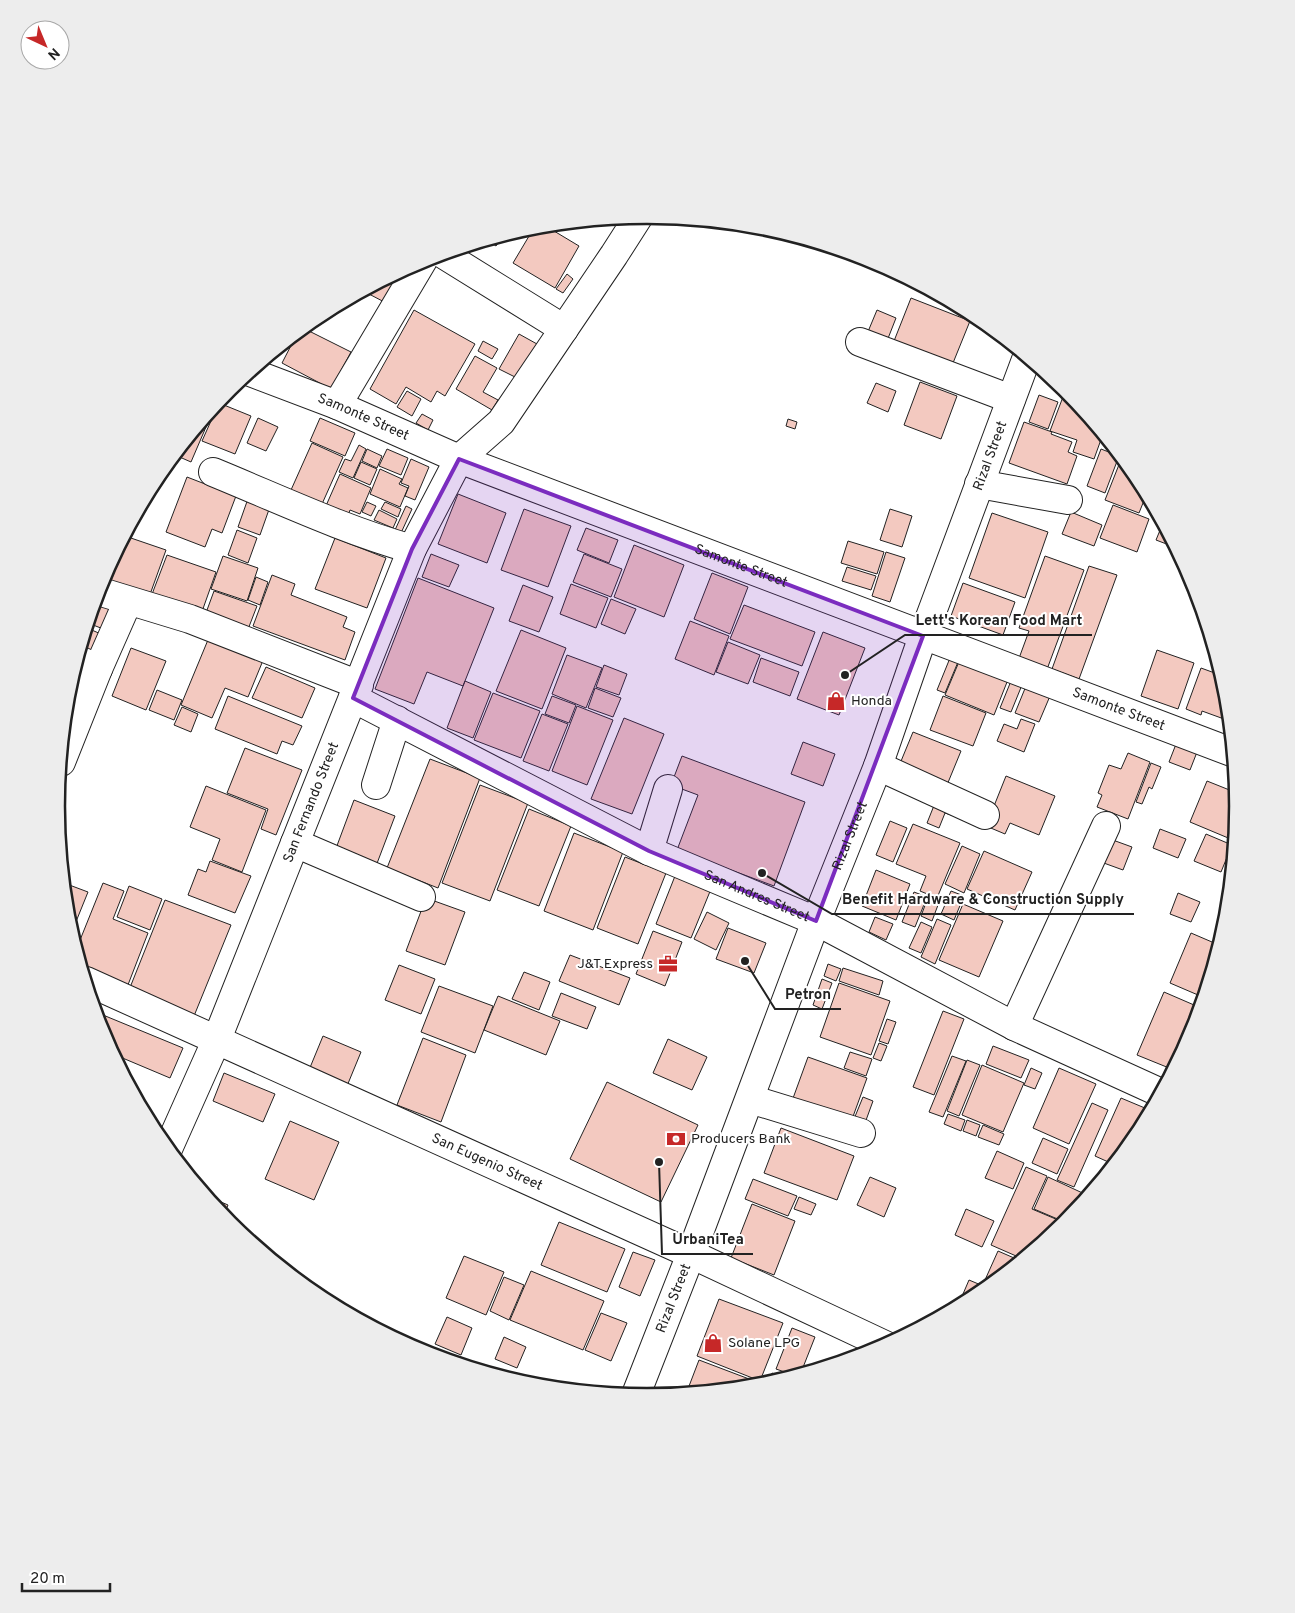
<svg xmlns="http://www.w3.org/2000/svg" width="1295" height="1613" font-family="Overpass,sans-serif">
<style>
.building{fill:#f3c9c0;stroke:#222}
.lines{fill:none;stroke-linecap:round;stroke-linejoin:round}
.minor-casing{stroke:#222;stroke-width:30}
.major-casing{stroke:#222;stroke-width:30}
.minor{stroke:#fff;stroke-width:28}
.major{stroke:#fff;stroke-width:28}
.marked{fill:#7b2cbf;fill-opacity:0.2;stroke:#7b2cbf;stroke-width:4;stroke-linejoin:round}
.labels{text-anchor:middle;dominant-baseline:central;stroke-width:4;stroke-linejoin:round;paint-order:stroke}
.street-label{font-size:14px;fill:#222;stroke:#fff}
.poi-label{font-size:14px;fill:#222;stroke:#fff;text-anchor:start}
.rim{fill:none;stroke:#222;stroke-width:2.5}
.leader{fill:none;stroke:#222;stroke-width:2}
.callout-dot{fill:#222;stroke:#fff;stroke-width:2}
.callout-label{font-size:15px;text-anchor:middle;font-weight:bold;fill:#222;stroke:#fff;stroke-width:4;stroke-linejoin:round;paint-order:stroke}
</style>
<rect width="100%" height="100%" fill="#fff"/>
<path class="building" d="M544,225L579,246L555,288L513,263L535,226Z
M503,236L496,246L487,240Z
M567,274L573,279L563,293L556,289Z
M387,279L402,286L392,306L367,293L370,287Z
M911,298L970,321L953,363L894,341Z
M414,310L475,344L445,396L437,391L431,402L406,387L396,404L370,389Z
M877,310L896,318L887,341L867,334Z
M303,328L351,352L331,389L282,363L298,332Z
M519,334L537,344L517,378L499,369Z
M483,341L498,349L492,359L478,351Z
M280,347L274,359L268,356Z
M475,356L497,368L483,392L498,400L492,410L456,389Z
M920,382L957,396L941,439L904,425Z
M876,383L896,391L888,412L867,403Z
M1066,389L1103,434L1094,459L1073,452L1077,440L1050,431Z
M407,391L421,399L412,416L397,407Z
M1039,395L1058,402L1048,429L1029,422Z
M219,403L251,416L235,454L202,441Z
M215,406L191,462L175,455Z
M422,414L433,420L428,430L416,423Z
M258,418L278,427L266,451L247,443Z
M320,418L355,433L345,456L310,441Z
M788,419L797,422L795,429L786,426Z
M1024,422L1052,432L1051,434L1072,442L1068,452L1077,456L1067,484L1009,463Z
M312,443L343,457L322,504L291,490Z
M359,445L366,449L353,478L339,472L345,459L351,461Z
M367,449L382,456L377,468L362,461Z
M387,449L408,458L401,475L379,466Z
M1101,449L1119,456L1105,493L1087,486Z
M1122,457L1139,478L1147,493L1139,513L1105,500Z
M411,459L429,467L415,500L405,496L409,486L401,483Z
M361,462L377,469L370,485L354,478Z
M380,469L402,479L399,484L408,488L400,507L370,494Z
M340,474L371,488L360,514L350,510L347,518L325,508Z
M187,477L236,496L222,533L212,529L205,547L166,532Z
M250,493L272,501L260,535L238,527Z
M458,494L506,513L487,563L438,544Z
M367,502L376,506L371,516L362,512Z
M385,502L401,509L398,517L381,509Z
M1113,505L1149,519L1137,552L1100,538Z
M406,506L412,509L401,533L395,530Z
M524,509L571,526L548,587L501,570Z
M890,509L912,516L902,547L880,540Z
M379,510L397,519L393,528L374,520Z
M1071,512L1102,525L1094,546L1062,534Z
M992,513L1048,532L1025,598L969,578Z
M1163,523L1177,548L1156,540Z
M586,528L618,540L609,563L577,550Z
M237,530L257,538L248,563L228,555Z
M125,536L166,550L148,600L101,580Z
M335,538L386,558L367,608L315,589Z
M848,541L884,552L877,574L841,563Z
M634,545L684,565L664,617L614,597Z
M886,552L905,558L890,602L872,596Z
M431,554L459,565L449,587L422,577Z
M584,554L622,569L611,597L573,582Z
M167,555L216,572L199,620L149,602Z
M223,556L258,568L247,601L211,589Z
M1045,556L1084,570L1046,672L1018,661L1029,631L1019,628Z
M1089,566L1117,575L1079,679L1052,669Z
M847,567L876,576L871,590L842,581Z
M712,573L748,587L730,634L694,619Z
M272,575L295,584L291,595L347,617L343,627L355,632L345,660L253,626Z
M256,577L268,582L260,605L248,600Z
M418,578L494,608L463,686L427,672L414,704L375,689Z
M963,583L1015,602L1003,635L951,616Z
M571,584L608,598L596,628L560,614Z
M523,585L553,597L539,632L509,621Z
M214,591L257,606L245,637L203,621Z
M96,597L122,607L111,632L88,623Z
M611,599L636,609L625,634L601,624Z
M744,605L815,632L802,666L730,639Z
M690,621L729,636L714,675L675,659Z
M87,628L101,634L90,659L79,654Z
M521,630L566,648L542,709L496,691Z
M823,632L865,648L839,715L797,699Z
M210,635L264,658L248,697L225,688L212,718L181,705Z
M728,642L760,655L748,684L716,672Z
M131,648L166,661L146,710L112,696Z
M1157,650L1194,663L1178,709L1141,696Z
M567,655L602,668L586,708L552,694Z
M961,657L1009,677L994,715L945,695Z
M761,658L799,672L790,696L753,682Z
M950,658L958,662L945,693L937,690Z
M604,665L627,674L619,695L596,687Z
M266,667L315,688L302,718L252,698Z
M75,668L86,673L75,700L67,697Z
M1201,668L1223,676L1227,691L1229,705L1224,719L1202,711L1201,715L1186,709Z
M465,681L491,692L473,738L447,728Z
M1011,681L1022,685L1011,712L1000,708Z
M1026,686L1050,696L1039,722L1015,713Z
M595,688L621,698L613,717L588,708Z
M157,690L182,700L174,720L149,710Z
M493,693L540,711L521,758L474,740Z
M228,696L302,726L293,745L282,741L277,754L215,729Z
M552,696L576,705L569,723L545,714Z
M943,696L986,713L973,746L930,730Z
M577,706L613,720L587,785L552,771Z
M182,707L198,714L191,732L174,725Z
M542,714L568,724L549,771L523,761Z
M624,718L664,734L632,814L591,799Z
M1021,719L1035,724L1024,752L997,741L1004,724L1017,729Z
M913,732L961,751L947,785L899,766Z
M1178,739L1199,747L1190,770L1169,762Z
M803,742L835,754L823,786L791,774Z
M245,748L302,770L276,835L261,829L268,809L227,793Z
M1128,753L1150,762L1128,819L1097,807L1102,795L1098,793L1109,765L1121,769Z
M682,756L805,802L774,886L677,850L698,795L671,785Z
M430,759L480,778L438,888L387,868Z
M1151,763L1161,767L1152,789L1149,787L1142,804L1136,802Z
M1006,776L1055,796L1039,835L1010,823L1005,834L986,826Z
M1207,781L1237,793L1239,807L1236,832L1233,840L1190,822Z
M480,785L528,803L490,901L442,883Z
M206,786L266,810L242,872L212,860L220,839L190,827Z
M937,798L958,806L954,816L945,813L939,828L927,823Z
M354,800L395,816L376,866L335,851Z
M529,809L571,826L539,906L497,890Z
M890,821L907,828L893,862L876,855Z
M913,824L960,843L937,898L920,891L926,876L896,864Z
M1160,829L1186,839L1178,858L1153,848Z
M574,833L623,852L593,930L544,911Z
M1206,834L1232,845L1221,872L1194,861Z
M1110,839L1132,847L1123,870L1101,862Z
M962,846L980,854L964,893L945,884Z
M984,851L1032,872L1015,910L967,889Z
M625,857L666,873L638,944L597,928Z
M210,861L251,876L235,913L188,895L198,869L206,872Z
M876,870L910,884L896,920L862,906Z
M675,876L711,889L691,938L656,924Z
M64,883L88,892L71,934L68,922Z
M103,883L124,891L113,919L148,933L126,990L83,974L76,950Z
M129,886L162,899L150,930L117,917Z
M951,891L964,896L954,920L941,914Z
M914,892L927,897L915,927L902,922Z
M1178,893L1200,902L1191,922L1170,914Z
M426,898L465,912L445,965L406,951Z
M165,900L231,925L194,1016L129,990Z
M927,900L938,905L932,921L921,916Z
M963,904L1003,921L979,977L939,960Z
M707,912L729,923L716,950L694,939Z
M875,917L893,924L886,940L869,932Z
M937,919L951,925L935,964L921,957Z
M921,922L932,927L921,953L909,948Z
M728,928L766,943L754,973L716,959Z
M653,931L682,942L665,986L636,974Z
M1191,933L1219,945L1198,995L1170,983Z
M570,955L630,978L619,1005L559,981Z
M828,964L841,969L836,981L824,976Z
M399,965L435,979L421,1014L385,1000Z
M843,968L883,981L879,995L839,981Z
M524,972L550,982L539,1010L512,999Z
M822,979L832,983L822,1009L813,1005Z
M839,983L890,1001L871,1055L820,1037Z
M439,986L493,1006L475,1053L421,1032Z
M1164,992L1201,1008L1194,1033L1174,1070L1137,1055Z
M561,993L596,1007L587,1029L552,1016Z
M498,996L560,1021L546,1055L484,1030Z
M943,1011L964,1019L934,1095L913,1087Z
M103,1015L183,1048L170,1078L113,1054L99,1025Z
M887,1019L896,1022L888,1044L879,1041Z
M323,1036L361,1052L347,1086L309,1070Z
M423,1038L466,1055L441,1122L397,1105Z
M668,1039L707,1057L692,1090L653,1073Z
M879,1043L887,1046L881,1061L873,1058Z
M993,1046L1029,1060L1021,1078L986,1064Z
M850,1052L872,1059L866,1076L844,1068Z
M952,1056L966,1061L943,1117L929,1112Z
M808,1057L867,1078L851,1122L792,1101Z
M967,1060L980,1065L959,1116L947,1111Z
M982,1065L1024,1083L1003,1132L962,1115Z
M1031,1068L1042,1073L1035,1089L1024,1085Z
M1059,1068L1096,1084L1069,1144L1033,1128Z
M224,1073L275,1094L263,1122L213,1101Z
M607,1082L698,1125L661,1202L570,1159Z
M863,1097L873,1101L865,1123L854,1119Z
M1121,1098L1152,1111L1139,1135L1115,1165L1095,1156Z
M1092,1103L1108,1110L1074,1187L1057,1180Z
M948,1114L965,1120L961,1131L944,1124Z
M967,1120L980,1125L976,1136L963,1131Z
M290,1121L339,1142L314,1200L265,1179Z
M983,1125L1004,1134L999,1145L978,1137Z
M781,1128L854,1156L837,1200L764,1173Z
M1043,1138L1068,1149L1057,1174L1032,1163Z
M997,1151L1024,1163L1013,1189L985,1178Z
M1026,1167L1047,1176L1032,1209L1058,1220L1050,1237L1023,1259L991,1245Z
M870,1177L896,1188L884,1217L857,1205Z
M1048,1177L1089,1196L1067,1223L1034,1209Z
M753,1179L797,1196L788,1216L745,1199Z
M205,1195L228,1205L223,1217Z
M799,1197L816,1204L811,1215L794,1209Z
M752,1204L795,1221L774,1275L731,1258Z
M966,1209L994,1221L982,1247L955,1235Z
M559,1222L625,1249L607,1292L541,1265Z
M998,1251L1021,1261L994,1283L985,1280Z
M633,1252L655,1260L640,1296L619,1287Z
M464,1256L504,1272L486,1315L446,1298Z
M531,1271L604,1301L583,1350L510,1320Z
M504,1277L524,1285L509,1320L490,1311Z
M969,1280L988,1288L976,1298L957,1308Z
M719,1299L783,1323L760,1381L697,1356Z
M601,1313L627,1323L611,1361L585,1350Z
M447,1317L472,1328L461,1355L435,1344Z
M792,1328L815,1337L800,1375L796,1376L776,1369Z
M504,1337L526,1347L517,1368L495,1359Z
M432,1353L451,1361V1362L431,1356Z
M699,1360L765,1385V1386L686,1394Z
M772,1373L782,1377L781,1381L768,1385Z"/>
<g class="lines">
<g class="minor-casing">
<g id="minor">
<path d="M443,254L564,329"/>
<path d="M860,342L1011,399"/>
<path id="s1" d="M250,372L337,405L459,459L1234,753"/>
<path d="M337,405L423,260"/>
<path d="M213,472C279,499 344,530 412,549"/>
<path d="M979,484L1068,500"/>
<path d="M98,591L190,619L359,685"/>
<path d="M77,659L98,669"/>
<path id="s2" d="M353,698L649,851L816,921L1014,1026L1161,1093"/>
<path d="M61,762L98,669L128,601"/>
<path d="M878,766L985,815"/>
<path d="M376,785L397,720"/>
<path d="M295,843L421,897"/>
<path d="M649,851L668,789"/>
<path id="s3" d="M86,981L691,1254L887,1346"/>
<path d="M1014,1026L1106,826"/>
<path d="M750,1099L861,1133"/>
<path id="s4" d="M168,1149L217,1039L412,549L459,459L501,422L614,255L639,216"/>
</g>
</g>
<g class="major-casing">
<g id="major">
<path id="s5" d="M635,1397L691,1254L816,921L878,766L923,636L1027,357"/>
</g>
</g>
<use href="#minor" class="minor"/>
<use href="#major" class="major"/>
</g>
<path class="marked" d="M459,459L923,636L816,921L649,851L353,698L412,549Z"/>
<defs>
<g id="shop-bare" transform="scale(1.5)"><path d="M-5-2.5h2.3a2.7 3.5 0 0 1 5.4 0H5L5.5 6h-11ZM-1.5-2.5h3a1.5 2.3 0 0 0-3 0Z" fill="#c62828" stroke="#fff" stroke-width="2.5" paint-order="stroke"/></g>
<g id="office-bare" transform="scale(1.5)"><path d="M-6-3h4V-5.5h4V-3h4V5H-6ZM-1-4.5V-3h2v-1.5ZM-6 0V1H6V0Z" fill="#c62828" stroke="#fff" stroke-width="2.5" paint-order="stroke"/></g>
<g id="bank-bare" transform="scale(1.5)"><path d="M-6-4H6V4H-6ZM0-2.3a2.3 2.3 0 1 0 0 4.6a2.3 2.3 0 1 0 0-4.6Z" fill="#c62828" stroke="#fff" stroke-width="2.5" paint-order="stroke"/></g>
</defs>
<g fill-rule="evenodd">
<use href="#shop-bare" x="836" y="701"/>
<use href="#office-bare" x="668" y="964"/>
<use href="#bank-bare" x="676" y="1139"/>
<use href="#shop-bare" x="713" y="1343"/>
</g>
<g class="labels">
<g class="street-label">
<text stroke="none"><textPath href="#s1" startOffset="122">Samonte Street</textPath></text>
<text stroke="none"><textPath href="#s5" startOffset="1006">Rizal Street</textPath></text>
<text stroke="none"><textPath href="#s1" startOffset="528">Samonte Street</textPath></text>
<text stroke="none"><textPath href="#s1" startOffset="932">Samonte Street</textPath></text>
<text stroke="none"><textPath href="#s4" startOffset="375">San Fernando Street</textPath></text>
<text stroke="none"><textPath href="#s5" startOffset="601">Rizal Street</textPath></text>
<text stroke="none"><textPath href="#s2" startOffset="450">San Andres Street</textPath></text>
<text stroke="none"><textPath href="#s3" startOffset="440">San Eugenio Street</textPath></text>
<text stroke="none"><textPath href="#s5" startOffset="106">Rizal Street</textPath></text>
</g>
<g class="poi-label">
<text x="851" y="701">Honda</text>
<text x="653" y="964" text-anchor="end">J&amp;T Express</text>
<text x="691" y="1139">Producers Bank</text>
<text x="728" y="1343">Solane LPG</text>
</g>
</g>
<path d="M0 0H1295V1613H0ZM65 806a582 582 0 1 1 1164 0a582 582 0 1 1-1164 0Z" fill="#ededed" fill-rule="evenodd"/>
<path class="rim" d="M65 806a582 582 0 1 1 1164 0a582 582 0 1 1-1164 0Z"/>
<path class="leader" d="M845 675L905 635H1092M762 873L832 914H1134M745 961L775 1009H841M659 1162L662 1254H753"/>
<g class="callout-dot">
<circle cx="845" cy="675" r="5"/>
<circle cx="762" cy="873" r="5"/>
<circle cx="745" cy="961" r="5"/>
<circle cx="659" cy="1162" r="5"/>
</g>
<g class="callout-label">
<text x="999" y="625">Lett's Korean Food Mart</text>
<text x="983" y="904">Benefit Hardware &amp; Construction Supply</text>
<text x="808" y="999">Petron</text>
<text x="708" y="1244">UrbaniTea</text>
</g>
<g transform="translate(45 45) rotate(136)"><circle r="24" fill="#ffffff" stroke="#a7a7a7"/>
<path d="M0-4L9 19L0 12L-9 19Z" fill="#c62828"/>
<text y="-8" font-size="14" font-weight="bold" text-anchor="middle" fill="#222222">N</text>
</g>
<path d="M22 1583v8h88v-8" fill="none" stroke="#222222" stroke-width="2.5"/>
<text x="30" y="1583" font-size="15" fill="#222222" stroke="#ffffff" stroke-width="4" paint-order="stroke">20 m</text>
</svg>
